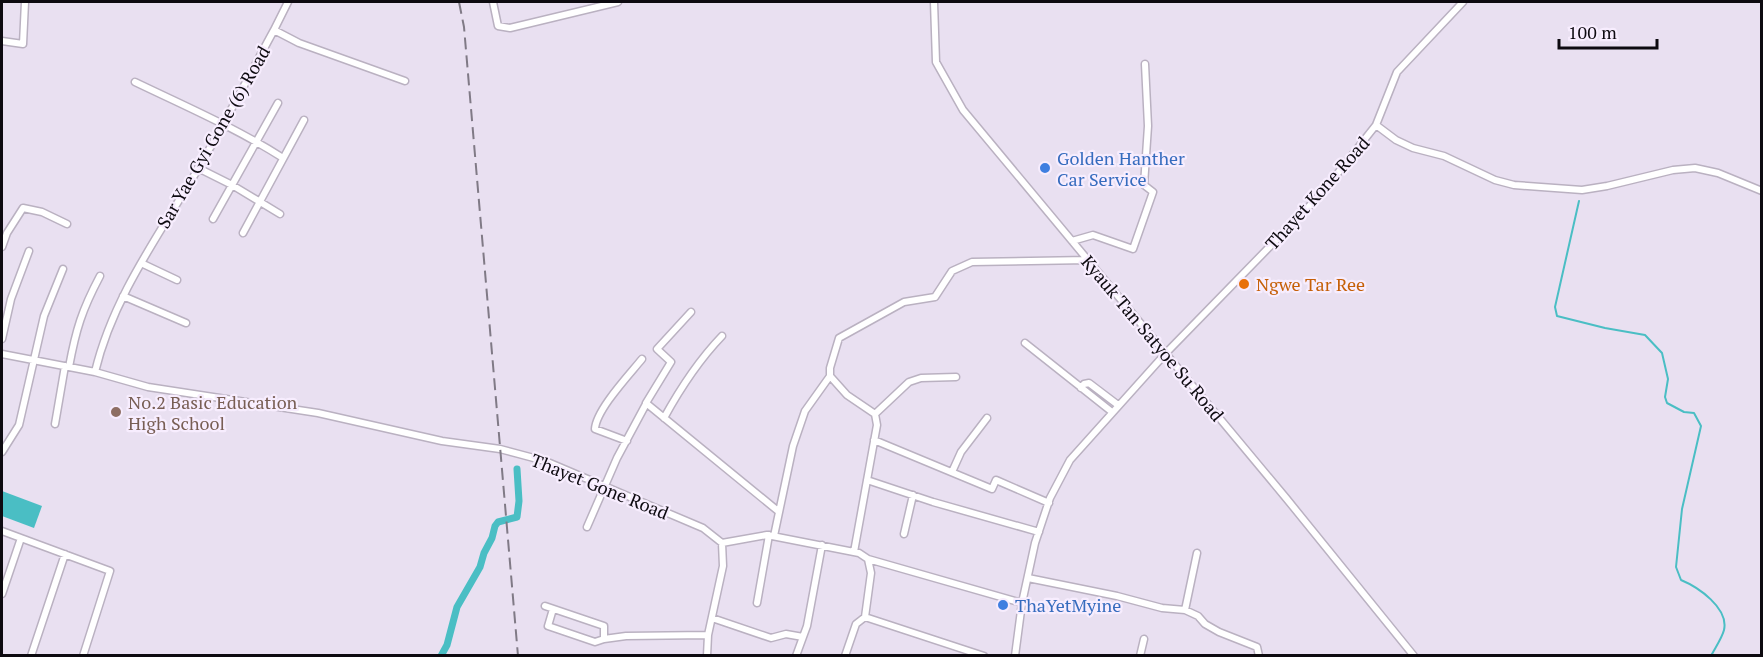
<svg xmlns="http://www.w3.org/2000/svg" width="1763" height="657" font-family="'PT Serif',serif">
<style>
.water{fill:#4abec4}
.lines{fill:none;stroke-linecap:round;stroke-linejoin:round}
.stream{stroke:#4abec4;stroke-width:2}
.canal{stroke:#4abec4;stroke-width:7}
.minor-casing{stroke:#bab1c1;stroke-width:9}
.minor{stroke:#fff;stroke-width:6}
.rail{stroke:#807a86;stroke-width:2;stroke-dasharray:12 6;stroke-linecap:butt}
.shop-dot{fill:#3f7fe0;stroke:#f7edfe;stroke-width:2}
.food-dot{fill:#e8710a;stroke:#f7edfe;stroke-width:2}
.education-dot{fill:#8d6e63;stroke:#f7edfe;stroke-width:2}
.labels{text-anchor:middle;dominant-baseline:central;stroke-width:4.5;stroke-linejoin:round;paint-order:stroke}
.street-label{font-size:18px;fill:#0d0a10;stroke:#f7edfe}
.shop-label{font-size:18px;fill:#366cbe;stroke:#f7edfe;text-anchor:start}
.food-label{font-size:18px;fill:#c56008;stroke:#f7edfe;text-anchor:start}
.education-label{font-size:18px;fill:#785e54;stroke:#f7edfe;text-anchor:start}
</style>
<rect width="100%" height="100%" fill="#e9e0f1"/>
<path class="water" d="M2,491L42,506L34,528L2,516Z"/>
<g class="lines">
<path class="stream" d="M1579,201L1555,307L1557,316L1605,328L1645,335L1662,353L1668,379L1665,397L1667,403L1684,412L1694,413L1701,426L1682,509L1676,567L1681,580C1698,587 1729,608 1724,630C1722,638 1715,648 1711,656"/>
<path class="canal" d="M441,656L447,645L457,607L480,567L484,553L492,538L495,526L498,522L517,517L519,501L517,469"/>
<g class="minor-casing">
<path id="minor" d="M493,2L498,26L510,28L618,2
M934,2L936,62L963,110L1286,498L1414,656
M274,30L288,2
M2,41L23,44L25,2
M135,82C185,106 236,128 283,158
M1376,125L1396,140L1413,148L1444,156L1495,180L1514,185L1582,190L1607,186L1673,170L1695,168L1718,173L1762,191
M198,168L232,185L280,214
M213,219L278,103
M243,233L304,120
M1072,241L1093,235L1133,249L1153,192L1144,185L1148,126L1145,64
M2,247L7,233L23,208L42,212L67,224
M141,263L177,280
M123,296L186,323
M691,312L657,349L671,362L646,403L778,511
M2,339L11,299L29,251
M1025,343L1112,412
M2,354L95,372L148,387L318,413L442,441L500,449L545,461L703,528L722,543L767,535L859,553L868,559L871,573L865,617L984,656
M69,367C76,329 82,310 100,276
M95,372C113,297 159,235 198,169C224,124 249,76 274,30L299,43L405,81
M830,376L847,395L875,414L877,425L854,552
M1081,388L1084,384L1089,383L1118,405
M875,414L909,382L921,378L956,377
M664,418C681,387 698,361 722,336
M55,424L65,366
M874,440L992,489L996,480L1049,503
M627,441L595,429C596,410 629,375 642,359
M2,452L19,425L44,316L63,269
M952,472L961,452L987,418
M867,480L933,502L1039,532
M587,527L617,458L646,404
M2,531L110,571L83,656
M904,534L913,495
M774,536L793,446L805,411L830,376V368L839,338L904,302L935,297L952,271L972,262L1088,260
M868,559L1022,603
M1028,578L1117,596L1162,608L1185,610L1198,616L1205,624L1219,632L1257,647L1259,656
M2,594L21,538
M757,603L769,535
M545,606L604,626V639L626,636L708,635
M553,609L548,626L595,642L604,639
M1185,610L1197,553
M712,618L771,638L786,634L803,637
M31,656L65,554
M707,656L708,635L723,566L722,543
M796,656L807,626L822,545
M845,656L856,624L865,617
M1015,656L1022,603L1035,543L1050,498L1070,460L1166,353L1322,193L1376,125L1397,72L1463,2
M1140,656L1144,639"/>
</g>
<use href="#minor" class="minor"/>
<path class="rail" d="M459,2L464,27L518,656"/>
</g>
<g class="shop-dot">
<circle cx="1045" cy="168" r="6"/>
<circle cx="1003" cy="605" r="6"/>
</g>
<circle class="food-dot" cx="1244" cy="284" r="6"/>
<circle class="education-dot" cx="116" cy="412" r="6"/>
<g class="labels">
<g class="street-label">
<text transform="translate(213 137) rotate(-60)">Sar Yae Gyi Gone (6) Road</text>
<text transform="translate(1317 193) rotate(-48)">Thayet Kone Road</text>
<text transform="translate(1153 338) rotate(50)">Kyauk Tan Satyoe Su Road</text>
<text transform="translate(600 486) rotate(22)">Thayet Gone Road</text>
</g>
<g class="shop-label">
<text x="1057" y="158">Golden Hanther<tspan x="1057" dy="21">Car Service</tspan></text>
<text x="1015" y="605">ThaYetMyine</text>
</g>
<g class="food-label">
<text x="1256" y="284">Ngwe Tar Ree</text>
</g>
<g class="education-label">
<text x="128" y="402">No.2 Basic Education<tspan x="128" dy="21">High School</tspan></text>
</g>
</g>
<rect width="1763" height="657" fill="none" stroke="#0d0a10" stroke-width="6"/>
<path d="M1559 39v9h98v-9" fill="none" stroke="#0d0a10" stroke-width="3"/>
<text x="1568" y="39" font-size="18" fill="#0d0a10" stroke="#f7edfe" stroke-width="4.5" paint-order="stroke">100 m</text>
</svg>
